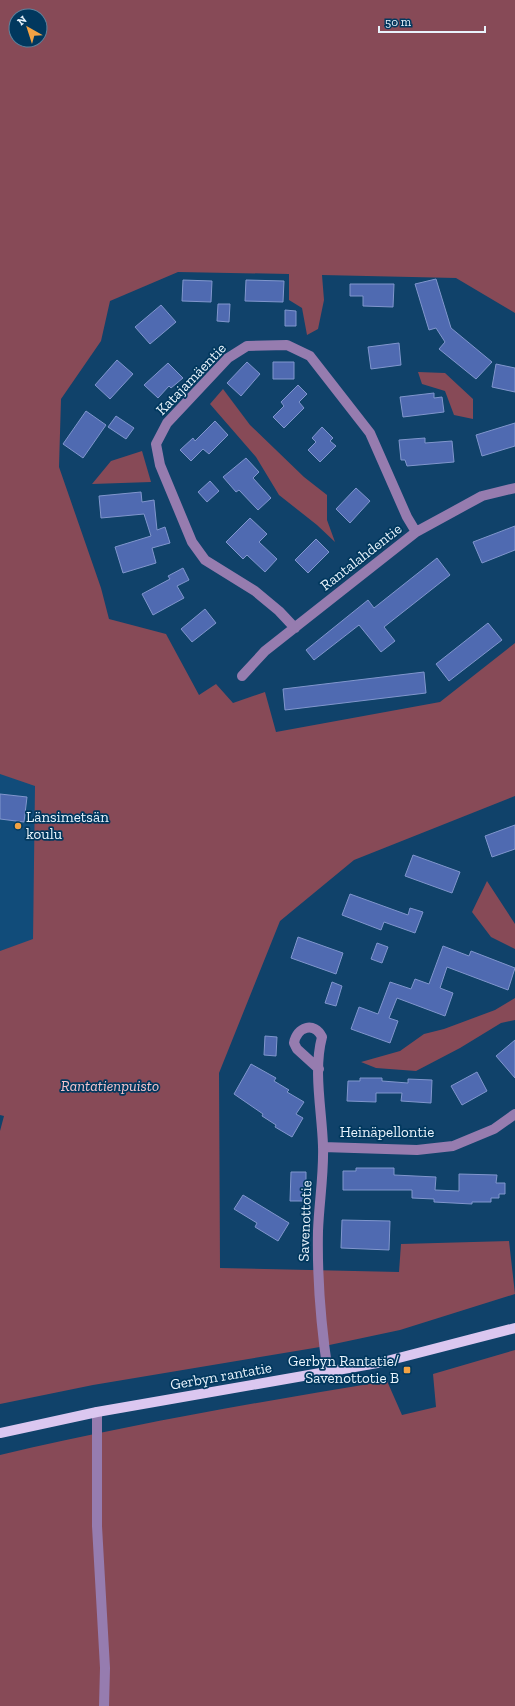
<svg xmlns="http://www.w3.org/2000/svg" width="515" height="1706" font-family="'Zilla Slab',serif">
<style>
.built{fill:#114c7a}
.green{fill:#874a57;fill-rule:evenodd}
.building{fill:#4f6ab1;stroke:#8096cd}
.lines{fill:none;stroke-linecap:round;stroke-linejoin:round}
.minor{stroke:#967caf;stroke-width:10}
.major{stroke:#dbc7f0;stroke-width:10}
.poi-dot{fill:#f4a344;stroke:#01385e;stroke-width:1.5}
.labels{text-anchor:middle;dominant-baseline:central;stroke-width:3.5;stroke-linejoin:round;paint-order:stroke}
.street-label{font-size:15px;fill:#e8f3fc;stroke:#01385e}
.poi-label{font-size:15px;fill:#e8f3fc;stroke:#01385e;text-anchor:start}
.park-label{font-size:15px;font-style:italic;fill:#f6c4cc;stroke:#01385e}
</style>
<rect width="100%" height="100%" fill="#10426a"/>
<path class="built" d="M0,711L38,727L33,940L0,951Z"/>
<path class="green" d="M0,0H515V313L456,278L322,275L324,300L318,329L307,335L302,308L289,300V274L178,272L110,301L101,341L61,399L59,467L101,588L109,619L166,634L199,695L216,684L233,703L265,692L276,732L440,702L515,643V796L354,860L280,921L219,1073L220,1268L399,1272L401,1244L509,1241L515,1294L400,1330L320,1347L93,1385L0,1404V1131L4,1116L0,1115V951L33,939L35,786L0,774ZM16,16H40V40H16Z
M418,372L445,373L473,399V419L454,415L445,391L422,384Z
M223,389L250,425L304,477L327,495V520L335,542L317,525L279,495L256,457L210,404Z
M142,451L151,482L92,484L111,461Z
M487,881L515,924V949L491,937L472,912Z
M515,998V1020L501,1023L460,1048L416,1071L376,1068L361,1062L400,1051L424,1034L444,1029L495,1010Z
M515,1350V1706H0V1455C128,1425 257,1402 387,1381L402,1415L436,1407L433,1374Z"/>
<path class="building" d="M436,279L451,328L492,362L476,379L439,349L445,342L436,328L429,330L415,284Z
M183,280L212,281L211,302L182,301Z
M246,280L284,281L283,302L245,301Z
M350,284H394L393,307L363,306V296H350Z
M218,304H230L229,322L217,321Z
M161,305L176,322L150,344L135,327Z
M285,310L296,311V326H285Z
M399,343L401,365L371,369L368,347Z
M117,360L133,374L110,399L95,385Z
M247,362L260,374L241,396L227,383Z
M273,362H294V379H273Z
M168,363L183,378L171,388L169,386L158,398L144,385Z
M496,364L515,368V392L492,387Z
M298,385L307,394L299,402L304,408L284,428L273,417L284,406L281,402Z
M434,393V398L442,397L444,412L403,417L400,397Z
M86,411L106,425L83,458L63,444Z
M116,416L134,428L126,439L108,427Z
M215,421L228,435L209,454L203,449L191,461L180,450L193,438L195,441Z
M515,423V446L482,456L476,435Z
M322,427L333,438L330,441L336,446L320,462L308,450L316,442L312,438Z
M425,438V443L452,441L454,462L407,466L405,460H401L399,440Z
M246,458L259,472L253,478L271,498L258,510L239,490L236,492L223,477Z
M210,481L219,491L207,502L198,492Z
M356,488L370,501L350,523L336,509Z
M141,492L142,502L154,500L157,530L165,527L170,543L152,548L156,563L123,573L115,547L151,536L144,514L101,518L99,496Z
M250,518L267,534L259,542L277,559L265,572L247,555L243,559L226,542Z
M515,526V550L482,563L473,542Z
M316,539L329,552L308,573L295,560Z
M437,558L450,575L384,627L395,641L381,652L359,625L314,660L306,650L368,600L374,608Z
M183,568L189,580L177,586L184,598L153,615L142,594L170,579L168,576Z
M205,609L216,623L192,642L181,629Z
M488,623L502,640L449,681L436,664Z
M424,672L426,693L285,710L283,689Z
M0,794L27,797L24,822L0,819Z
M515,825V849L492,857L485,836Z
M413,855L460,872L452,893L405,876Z
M350,894L408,915L410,908L423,912L415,933L384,922L381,930L342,915Z
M298,937L343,953L336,974L291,958Z
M377,943L388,947L382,963L371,959Z
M443,946L469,956L471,951L515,968L508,990L447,967L440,988L453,993L445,1016L397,998L389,1018L398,1021L390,1043L351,1029L359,1007L378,1014L390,982L411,989L415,979L429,984Z
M332,982L342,986L336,1006L325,1003Z
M265,1036L277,1037L276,1056L264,1055Z
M515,1040V1078L496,1056Z
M251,1064L276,1078L274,1081L289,1090L287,1092L304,1102L296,1114L303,1118L292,1137L275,1127L276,1125L262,1116L263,1114L234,1094Z
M477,1072L487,1091L462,1105L451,1086Z
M360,1078H382V1081L408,1083V1079L432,1080L431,1103L401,1101L402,1093H376V1102L347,1101L348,1081H360Z
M356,1168H394V1175L436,1177L435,1190L459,1191V1174L497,1175L496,1183H505V1194H499V1198H491V1202H472V1204L434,1202V1199L412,1198V1190H343V1171H356Z
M291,1172H306V1201H290Z
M243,1195L289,1223L278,1241L255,1227L257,1223L234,1209Z
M342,1220L390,1221L389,1250L341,1248Z"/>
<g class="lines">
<path class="minor" d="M295,628L279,611L255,591L205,560L192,542L160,465L156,444L167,423L228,358L247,346L287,345L310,356L370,433L407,517L416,532
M242,676L265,651L416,532L482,496L515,488
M319,1069L297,1049L294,1043C297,1027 314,1021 322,1037C313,1071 322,1111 323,1146C324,1174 319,1203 318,1231C317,1279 321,1326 328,1373
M323,1147L417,1150L453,1146L494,1129L515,1114
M97,1412V1526L105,1668L104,1706"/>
<path class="major" d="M0,1433L97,1412L383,1362L515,1328"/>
</g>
<g class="poi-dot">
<circle cx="18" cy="826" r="4"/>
<rect x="403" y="1366" width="8" height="8" rx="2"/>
</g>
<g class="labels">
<g class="street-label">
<text transform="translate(191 379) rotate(-46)">Katajamäentie</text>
<text transform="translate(361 557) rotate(-38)">Rantalahdentie</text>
<text x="387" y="1132">Heinäpellontie</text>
<text transform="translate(305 1221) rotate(-88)">Savenottotie</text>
<text transform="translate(221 1376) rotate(-10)">Gerbyn rantatie</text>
</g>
<g class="poi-label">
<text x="26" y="817">Länsimetsän<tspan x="26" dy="17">koulu</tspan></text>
<text x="399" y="1361" text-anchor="end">Gerbyn Rantatie/<tspan x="399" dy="17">Savenottotie B</tspan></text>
</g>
<g class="park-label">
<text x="110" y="1086">Rantatienpuisto</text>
</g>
</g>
<g transform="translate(28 28) rotate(321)"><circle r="19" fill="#01385e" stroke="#5d839d"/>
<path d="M0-3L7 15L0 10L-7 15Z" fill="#f4a344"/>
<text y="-6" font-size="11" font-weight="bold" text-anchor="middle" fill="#e8f3fc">N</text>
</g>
<path d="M379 26v6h106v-6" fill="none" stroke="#e8f3fc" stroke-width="2"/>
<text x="385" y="26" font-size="12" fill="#e8f3fc" stroke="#01385e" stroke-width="3" paint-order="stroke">50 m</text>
</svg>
